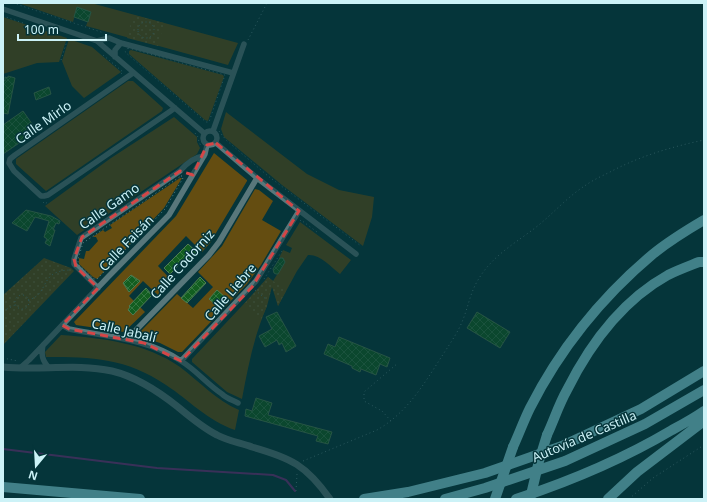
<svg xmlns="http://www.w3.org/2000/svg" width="707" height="502" font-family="'Noto Sans',sans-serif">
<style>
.green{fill:#644d11}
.park{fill:url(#park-dots)}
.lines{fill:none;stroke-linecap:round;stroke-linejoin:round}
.stream{stroke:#782b7d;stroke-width:2}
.building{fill:url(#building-cross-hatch);stroke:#4e7a50}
.path{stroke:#578388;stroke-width:1;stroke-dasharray:1 3;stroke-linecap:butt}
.minor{stroke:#58777b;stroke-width:5.5}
.tertiary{stroke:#58777b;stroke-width:7}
.motorway{stroke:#8adce6;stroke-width:10}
.motorway-bridge{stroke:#8adce6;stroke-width:10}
.marked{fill:none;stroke:#d44647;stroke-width:3;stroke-dasharray:8 5;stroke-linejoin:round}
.labels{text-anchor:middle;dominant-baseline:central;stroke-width:3;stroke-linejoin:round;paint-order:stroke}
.street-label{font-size:13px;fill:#ccf2f7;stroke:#05353a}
</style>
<defs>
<pattern id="park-dots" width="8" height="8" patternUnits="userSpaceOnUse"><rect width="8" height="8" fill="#644d11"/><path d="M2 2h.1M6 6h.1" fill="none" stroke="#796734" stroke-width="1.8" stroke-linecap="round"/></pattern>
<pattern id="building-cross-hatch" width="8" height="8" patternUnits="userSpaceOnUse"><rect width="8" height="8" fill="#125e20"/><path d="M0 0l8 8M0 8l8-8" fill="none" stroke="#337641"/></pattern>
</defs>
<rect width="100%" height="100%" fill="#05353a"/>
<path class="green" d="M18,3H91L238,43L228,65L86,26L91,12L77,8L73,22Z
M3,17L67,38L59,62L37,63L3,74Z
M69,39L92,47L121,72L84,98L72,86L62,61Z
M131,50L223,75L224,77L208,121L205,120L129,54V51Z
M128,81H133L163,108L162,111L46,191L16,164V159Z
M226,112L307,174L339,190L374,197L372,217L363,246L282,185L224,137L221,129Z
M174,117L197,137V142L200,148L197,154L77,235L45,206L111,158Z
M214,153L247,180V181L210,243L202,252L186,236L158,266L173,282L159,296L143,281L129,296L145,312L124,332L76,325L74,322L176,216Z
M180,178H182L164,208L98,278L97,279L93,277L79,264V258L84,259L86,251H89L98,241L96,237H93L94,236L103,230L105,232L112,228L110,225Z
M255,189L259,190L273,201L262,220L281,231L261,265L247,284L182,352H178L160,343L142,337L141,335V331L177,294L193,308L213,287L198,272L222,246Z
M300,222L351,260L340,274C331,267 320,254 308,255L297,271L278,306L273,287L258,289L268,277L273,281L285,262L283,259L279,258L283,250L290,253L292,248L286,245Z
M255,292L267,306C254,336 248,367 242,399L227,392L192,362V359Z
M61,335C102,338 146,343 180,367C200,382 216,400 239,410L235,430C208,421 189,400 166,385C126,358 93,357 46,357L45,352Z"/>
<path class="park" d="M133,15L164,23L158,46L127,38Z
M44,258L71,268L74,271L3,345V295Z
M268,277L286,291L278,306L272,287L267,306L261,320L244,304Z"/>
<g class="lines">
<path class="stream" d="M3,449L157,468L273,475L286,480L295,491"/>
</g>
<path class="building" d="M77,7L91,12L88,22L74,17Z
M8,76L15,78L8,114L3,113V80L5,81V77L8,78Z
M49,87L51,94L36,100L34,93Z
M23,111L37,131L3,154V125Z
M26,210L51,216L60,221L59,224L56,223L53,230H55L50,246L45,243L47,239L44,237L49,221L35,217L27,231L12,223Z
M188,244L197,252L187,262L184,260L170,274L164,268Z
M280,258H283L285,262L278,274H276L274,273L273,269Z
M131,275L140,281L129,292L123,283Z
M200,277L206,283L187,303L181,298Z
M146,288L152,295L133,315L128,310L130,307L129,306Z
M217,290L225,297L217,306L209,299Z
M277,312L296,346L286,352L282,343L279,345L277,340L265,347L259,336L272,329L266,317Z
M477,312L510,332L500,348L467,328Z
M339,337L390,358L387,367L380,364L376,375L361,369L360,372L352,368V366L324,354L328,344L335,347Z
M256,398L272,403L268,415L332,432L328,444L316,441L318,436L245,416L246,409L252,411Z"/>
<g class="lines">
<path class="path" d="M13,3L104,33
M3,16L23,23
M138 30a8 8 0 1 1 16 0a8 8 0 1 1-16 0Z
M248,40L267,3
M128,48L225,75L209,122H206L125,52Z
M103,55L123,72L121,74
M61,60L68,38
M219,131L226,140L268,176L361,246
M195,133L198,137L199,142L201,146
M181,176H183V178L165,209L97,279H94L78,264V259L83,243Z
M43,202L45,204L49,201
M300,221L301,220L317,232
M264,279L282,251
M255,290L267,300
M15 302a7 7 0 1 1 14 0a7 7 0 1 1-14 0Z
M28,300C44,296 42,283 52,275C57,271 65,270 71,270
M3,311L15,305
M3,358L18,361
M391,421L382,411L364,401V392L398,363
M303,461L377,430C407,413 424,384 442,356C449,345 457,334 462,322C468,308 470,293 478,280C492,256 514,244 535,228C553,214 567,197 586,185C593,180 602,176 610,172C640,156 671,147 704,140
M296,491L297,474
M629,499L653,478L704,445"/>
<path class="minor" d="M3,9L97,41L204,133
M97,41L109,38L121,43L233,73
M115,57V50L121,43
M133,73L15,155L10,159L9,163L14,171L41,196H44L48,195L175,108
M203 138a7 7 0 1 1 14 0a7 7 0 1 1-14 0Z
M213,131L244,44
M216,143L257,178L356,254
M98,288L74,264V259L81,238L180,171C186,164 195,157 204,156
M62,325L69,329C107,337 147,338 181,361C196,370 207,384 222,394C226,398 232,400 238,403
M129,339L136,330L209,255L219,242L257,178
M43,345C41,355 42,360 49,368
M181,361L256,281L299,211
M20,368L29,360L108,277L169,215L205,154L207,145"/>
<path class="tertiary" d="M3,367C39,371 76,363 112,371C137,377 158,391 178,407C190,417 203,428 217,435C228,441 241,443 252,447C291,458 306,465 330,499"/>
<path class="motorway" d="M547,435C554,420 559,404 567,390C590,344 623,300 668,275C678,270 689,266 699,262H704
M513,447C519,434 524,420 530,408C560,349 603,296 653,254C669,241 687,230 704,220
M3,487L140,499
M364,499L408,492L485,473L562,446L641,409L704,371
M445,499L485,488L565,461L645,424L704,390
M516,499C571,481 623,459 672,430C683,424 694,418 704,411
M608,499L637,472L704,421"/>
<path class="motorway-bridge" d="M495,499L513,447
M530,499L539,461L547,435"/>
</g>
<path d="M0 0H707V502H0ZM216,143L299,211L252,287L181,361L144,343L69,329L62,325L98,288L76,267L74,259L82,237L180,171L193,175L207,145Z" fill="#05353a" fill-opacity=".55" fill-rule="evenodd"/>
<path class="marked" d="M216,143L299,211L252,287L181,361L144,343L69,329L62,325L98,288L76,267L74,259L82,237L180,171L193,175L207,145Z"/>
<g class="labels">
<g class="street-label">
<text transform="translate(43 122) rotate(-35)">Calle Mirlo</text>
<text transform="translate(109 206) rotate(-35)">Calle Gamo</text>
<text transform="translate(126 243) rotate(-46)">Calle Faisán</text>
<text transform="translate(182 264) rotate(-48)">Calle Codorniz</text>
<text transform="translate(230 292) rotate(-49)">Calle Liebre</text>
<text transform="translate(124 330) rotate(13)">Calle Jabalí</text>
<text transform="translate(584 436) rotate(-23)">Autovía de Castilla</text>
</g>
</g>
<rect width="707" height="502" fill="none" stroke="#ccf2f7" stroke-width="8"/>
<g transform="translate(36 466) rotate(198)" stroke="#05353a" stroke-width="3" paint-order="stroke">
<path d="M0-3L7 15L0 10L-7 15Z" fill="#ccf2f7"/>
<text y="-6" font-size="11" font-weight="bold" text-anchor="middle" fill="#ccf2f7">N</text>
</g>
<path d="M18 34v6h88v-6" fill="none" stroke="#ccf2f7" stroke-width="2"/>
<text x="24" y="34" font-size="12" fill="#ccf2f7" stroke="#05353a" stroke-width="3" paint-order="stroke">100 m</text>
</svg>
